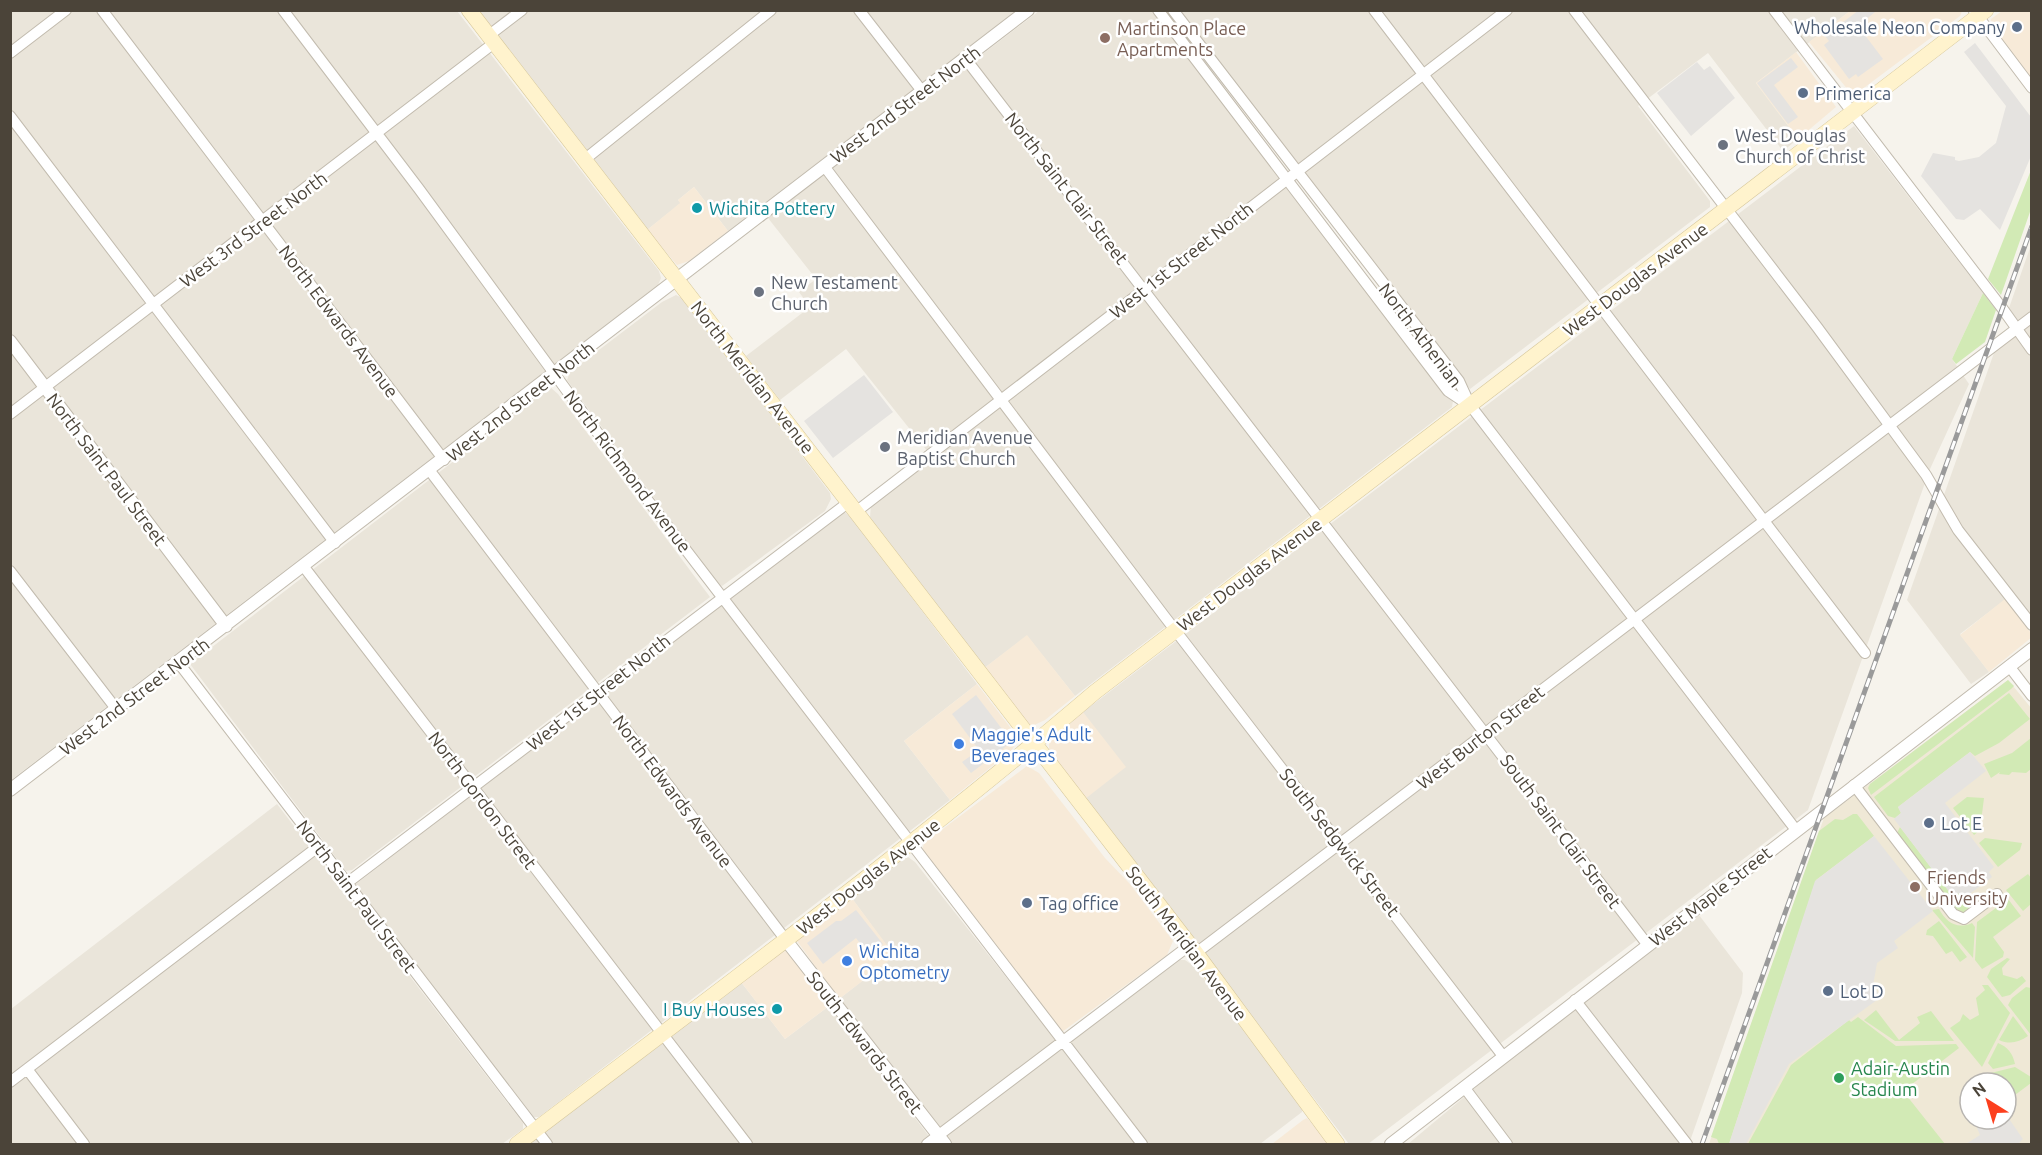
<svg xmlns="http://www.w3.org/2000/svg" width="2042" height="1155" font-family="Ubuntu,sans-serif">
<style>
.residential{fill:#eae5da}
.commercial{fill:#f7ead8}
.education{fill:#efe8d6;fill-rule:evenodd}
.green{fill:#d2eab5}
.parking{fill:#e5e3e0}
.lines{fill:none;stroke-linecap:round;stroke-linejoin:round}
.minor-casing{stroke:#c2bbae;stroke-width:12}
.tertiary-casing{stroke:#c2bbae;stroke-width:14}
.secondary-casing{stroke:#d6c79b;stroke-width:16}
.minor{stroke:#fff;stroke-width:10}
.tertiary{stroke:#fff;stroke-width:12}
.secondary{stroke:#fff3cd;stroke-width:15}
.rail-casing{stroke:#9a9a9a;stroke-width:5}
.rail{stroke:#fff;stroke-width:3;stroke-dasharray:9;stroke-linecap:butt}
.service-dot{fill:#5c6f8a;stroke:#fff;stroke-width:2}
.education-dot{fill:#8d6e63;stroke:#fff;stroke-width:2}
.worship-dot{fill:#6b7280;stroke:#fff;stroke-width:2}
.culture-dot{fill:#0f9aa8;stroke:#fff;stroke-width:2}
.shop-dot{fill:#3f7fe0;stroke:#fff;stroke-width:2}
.leisure-dot{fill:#2e9e5b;stroke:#fff;stroke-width:2}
.labels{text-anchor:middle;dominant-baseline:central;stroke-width:5;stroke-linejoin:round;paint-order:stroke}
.service-label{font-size:18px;fill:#4e5e75;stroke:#fff;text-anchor:start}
.education-label{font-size:18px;fill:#785e54;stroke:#fff;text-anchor:start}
.street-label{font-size:18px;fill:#4b4439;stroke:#fff}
.worship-label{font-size:18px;fill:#5b616d;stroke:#fff;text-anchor:start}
.culture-label{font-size:18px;fill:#0d838f;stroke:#fff;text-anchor:start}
.shop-label{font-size:18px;fill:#366cbe;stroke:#fff;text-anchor:start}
.leisure-label{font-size:18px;fill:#27864d;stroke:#fff;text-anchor:start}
</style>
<rect width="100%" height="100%" fill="#f6f3ec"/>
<path class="residential" d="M11,11H457L659,271L661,278L658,285L11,780Z
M476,11H1016L728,231L694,187L678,200L681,203L647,230Z
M1039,11H1154L1453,401L1452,407L1075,696L1027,636L983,669L870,518L871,504L932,457L846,349L780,400L746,356L810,307L799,292L816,279L768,218Z
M1179,11H1850L1756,83L1798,139L1783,151L1708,53L1638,106L1710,201V207L1470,389Z
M1854,126L1983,293L1952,359L1969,384L1930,469L1808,810L1368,1144H1349L1085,799L1083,712Z
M2031,245V615L2014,593L1960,634L1989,672L1971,684L1907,600L1995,350L2023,328L2009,308Z
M676,295L682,298L830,493L831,499L825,511L722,586L717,583L567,380L570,372L662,302Z
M550,387L558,394L710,597L352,870L346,871L190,664Z
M840,513H846L851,517L977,684L904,741L950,800L539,1117H534L356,889V884Z
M277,804L523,1123V1129L502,1144H11V1009Z
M908,857L915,862L1062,1048L1180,960H1185L1195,967L1302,1106V1112L1260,1144H951L839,999L894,956L851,897L903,858Z
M1699,915L1743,973L1742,993L1689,1144H1408L1500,1067Z
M741,982L785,1039L829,1006L935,1144H528Z"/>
<path class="commercial" d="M1850,11H1962L1960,16L1853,96L1809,42Z
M2002,11H2031V79L1990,26L1991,19Z
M1796,52L1836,107L1798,139L1756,83Z
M694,187L728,231L689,261L677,265L647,230L680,203L678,200Z
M2005,599L2031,633L2032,637L1989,672L1960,635Z
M1027,635L1075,696L1045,720L1032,726L1025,722L983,669Z
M977,684L1016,735L1017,742L1011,751L950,800L904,741Z
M1083,712L1126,767L1085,799L1050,754L1049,748V743Z
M1027,766L1039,773L1105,858L1130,884L1173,941L1167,955L1062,1032L922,851L924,843Z
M851,897L895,956L839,999L797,941Z
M786,950L829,1006L785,1039L741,982Z
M1307,1118L1330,1144H1272L1303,1120Z"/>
<path class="education" d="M2008,680L2032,709L2031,1144H1709L1824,818ZM1970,1083H2006V1119H1970Z"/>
<path class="green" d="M2031,170V209L2001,295L1988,279Z
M1983,293L1996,310L1985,342L1956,364L1952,359Z
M2008,680L2014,686L2011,689L1871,795L1868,788L1870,784Z
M2009,693L2030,719L1999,743L1975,756L1970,752L1898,807L1901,813L1895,818L1888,816L1874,797Z
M2031,738V769L2026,773L2012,772L2009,775L1999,774L2000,772L1991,778L1984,764L2012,753Z
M1967,797L1984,798L1980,830L1974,835L1953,808Z
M1853,814H1857L1874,836L1816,880L1729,1144H1719L1717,1139L1711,1137L1819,831L1835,819L1843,820Z
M1900,827L1953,896L1958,893L1963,899L1966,897L1970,907L1963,913H1958L1897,833Z
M1985,838L2022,843L2020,850L1998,867L1979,843Z
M2028,874L2031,878V904L2023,911L2006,890Z
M2008,899L2021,916L1993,937L2004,952L2003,957L1982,969L1975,960L1977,922Z
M1939,909C1946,922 1957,930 1972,923L1975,927L1973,958L1932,910Z
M1939,921L1967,957L1960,962L1952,951L1946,954L1933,936L1926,935L1927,930Z
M2007,958L2010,959L2002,968L2003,975L2017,979L2022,976L2026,981L2010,995L2002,997L1987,977L1991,969Z
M1982,985H1988L2010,1013L1982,1067L1950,1028L1960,1021L1963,1014L1970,1020L1979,1015L1976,998L1985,990Z
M2026,987L2031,988V1035L2008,1005L2012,998Z
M1876,1010L1899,1040L1920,1023L1917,1017L1931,1011L1954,1041H1895L1864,1020Z
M2013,1016L2028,1036C2019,1042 2010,1045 1999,1040Z
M1858,1017L1896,1046L1956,1044L1959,1048L1903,1091L1945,1144H1748L1791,1065L1849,1020L1851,1022Z
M1998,1043C2008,1047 2013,1054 2015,1064L1993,1069L1988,1063Z
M2015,1067L2031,1077V1083L2007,1101L2006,1083H1994L1987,1074Z"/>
<path class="parking" d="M1859,10L1875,12L1858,26L1883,59L1858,77L1856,74L1849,79L1824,45L1829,41L1825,36Z
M1975,43L2031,117V156L2000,230L1980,209L1964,220L1956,219L1921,176L1933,153L1955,157V160L1959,161L1979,157L1996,143L2006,106L1964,52Z
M1791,58L1798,67L1774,85L1798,117L1788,124L1757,83Z
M1697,62L1704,70L1710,66L1735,98L1691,136L1657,93Z
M864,375L893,412L833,458L804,421Z
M976,695L1012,742L971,773L962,762L979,750L952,714Z
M1970,752L1986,771L1945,803L1994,867L1989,872L1992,877L1963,899L1958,893L1953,897L1894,819L1901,813L1898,807Z
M1874,836L1933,911L1894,941L1898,948L1877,963L1873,986L1881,997L1789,1064L1746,1144H1729L1815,881Z
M856,910L883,944L869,955L856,938L823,964L807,943L836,921H841Z
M2007,1116L2023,1139L2018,1144H1966L1980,1135L1977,1128L1989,1119L2000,1120L2006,1119Z"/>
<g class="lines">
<g class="minor-casing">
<path id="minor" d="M102,10L444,460
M283,10L419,189L633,481L1142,1144
M859,10L922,91
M1158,10L1448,391L1469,405
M1173,10L1459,381L1470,405L1796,830
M1374,10L1865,653
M1574,10L1817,327L1926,475L1958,530L2032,625
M1774,10L2002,308L2032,350
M1974,11L2032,88
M488,36L522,10
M10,53L66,10
M965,58L1647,944
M10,116L335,543
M584,160L771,10
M824,166L1165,617L1503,1056
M10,414L494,43
M430,471L785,939
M857,511L1507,10
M304,567L747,1144
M10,571L117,710
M178,662L547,1144
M2009,666L2032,696
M1854,785L1953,914L1964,919L1997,894
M347,883L849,502
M1196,953L2032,317
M1575,1000L1687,1144
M27,1069L84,1144
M10,1082L319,846
M1464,1087L1507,1144
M927,1144L1190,945"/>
</g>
<g class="tertiary-casing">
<path id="tertiary" d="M10,341L226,626
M10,790L1028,10
M785,939L945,1144
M1391,1144L2032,649"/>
</g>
<g class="secondary-casing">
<path id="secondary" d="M469,10L1196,953L1337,1144
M517,1144C711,996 909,851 1095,692L1986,10"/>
</g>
<use href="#minor" class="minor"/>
<use href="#tertiary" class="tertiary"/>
<use href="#secondary" class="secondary"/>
<g class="rail-casing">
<path id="rail" d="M1702,1144L2032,226"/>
</g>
<use href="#rail" class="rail"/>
</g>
<g class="service-dot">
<circle cx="2017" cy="27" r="6"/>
<circle cx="1803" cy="93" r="6"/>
<circle cx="1929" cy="823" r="6"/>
<circle cx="1027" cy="903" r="6"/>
<circle cx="1828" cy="991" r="6"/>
</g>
<g class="education-dot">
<circle cx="1105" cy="38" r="6"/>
<circle cx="1915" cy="887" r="6"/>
</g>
<g class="worship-dot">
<circle cx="1723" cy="145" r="6"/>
<circle cx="759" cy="292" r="6"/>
<circle cx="885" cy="447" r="6"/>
</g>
<g class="culture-dot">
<circle cx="697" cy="208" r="6"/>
<circle cx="777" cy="1009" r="6"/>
</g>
<g class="shop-dot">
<circle cx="959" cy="744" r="6"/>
<circle cx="847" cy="961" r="6"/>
</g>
<circle class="leisure-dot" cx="1839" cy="1078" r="6"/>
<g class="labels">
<g class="service-label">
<text x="2005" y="27" text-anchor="end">Wholesale Neon Company</text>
<text x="1815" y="93">Primerica</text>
<text x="1941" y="823">Lot E</text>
<text x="1039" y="903">Tag office</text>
<text x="1840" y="991">Lot D</text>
</g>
<g class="education-label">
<text x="1117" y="28">Martinson Place<tspan x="1117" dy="21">Apartments</tspan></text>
<text x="1927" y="877">Friends<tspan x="1927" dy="21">University</tspan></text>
</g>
<g class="street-label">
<text transform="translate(905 104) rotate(-37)">West 2nd Street North</text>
<text transform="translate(1067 188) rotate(52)">North Saint Clair Street</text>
<text transform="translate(253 229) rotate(-37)">West 3rd Street North</text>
<text transform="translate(1181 260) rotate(-38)">West 1st Street North</text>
<text transform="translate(1635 279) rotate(-37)">West Douglas Avenue</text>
<text transform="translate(339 321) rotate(53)">North Edwards Avenue</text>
<text transform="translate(1421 335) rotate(53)">North Athenian</text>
<text transform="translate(753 377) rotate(52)">North Meridian Avenue</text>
<text transform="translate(520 401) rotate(-38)">West 2nd Street North</text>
<text transform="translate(107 469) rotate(53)">North Saint Paul Street</text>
<text transform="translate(628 471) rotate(53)">North Richmond Avenue</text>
<text transform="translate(1249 574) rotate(-37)">West Douglas Avenue</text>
<text transform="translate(598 692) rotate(-38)">West 1st Street North</text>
<text transform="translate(134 696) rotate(-37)">West 2nd Street North</text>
<text transform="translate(1480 737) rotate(-38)">West Burton Street</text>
<text transform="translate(673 791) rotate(53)">North Edwards Avenue</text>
<text transform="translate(483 800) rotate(53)">North Gordon Street</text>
<text transform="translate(1561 831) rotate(53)">South Saint Clair Street</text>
<text transform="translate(1340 842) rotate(52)">South Sedgwick Street</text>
<text transform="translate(868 876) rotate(-38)">West Douglas Avenue</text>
<text transform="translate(357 896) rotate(53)">North Saint Paul Street</text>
<text transform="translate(1710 896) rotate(-38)">West Maple Street</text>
<text transform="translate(1187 943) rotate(53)">South Meridian Avenue</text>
<text transform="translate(865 1042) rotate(52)">South Edwards Street</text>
</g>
<g class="worship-label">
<text x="1735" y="135">West Douglas<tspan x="1735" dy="21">Church of Christ</tspan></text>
<text x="771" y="282">New Testament<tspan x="771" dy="21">Church</tspan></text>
<text x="897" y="437">Meridian Avenue<tspan x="897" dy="21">Baptist Church</tspan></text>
</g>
<g class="culture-label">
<text x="709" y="208">Wichita Pottery</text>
<text x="765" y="1009" text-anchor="end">I Buy Houses</text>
</g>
<g class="shop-label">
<text x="971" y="734">Maggie's Adult<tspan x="971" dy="21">Beverages</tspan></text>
<text x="859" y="951">Wichita<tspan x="859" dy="21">Optometry</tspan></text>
</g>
<g class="leisure-label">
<text x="1851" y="1068">Adair-Austin<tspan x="1851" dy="21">Stadium</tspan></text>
</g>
</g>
<rect width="2042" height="1155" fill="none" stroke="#4b4439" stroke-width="24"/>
<g transform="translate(1988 1101) rotate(323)"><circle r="28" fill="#ffffff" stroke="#b7b4b0" stroke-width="1.5"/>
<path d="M0-4.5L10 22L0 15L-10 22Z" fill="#fc3f1d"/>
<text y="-9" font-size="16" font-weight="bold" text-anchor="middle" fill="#4b4439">N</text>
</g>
</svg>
